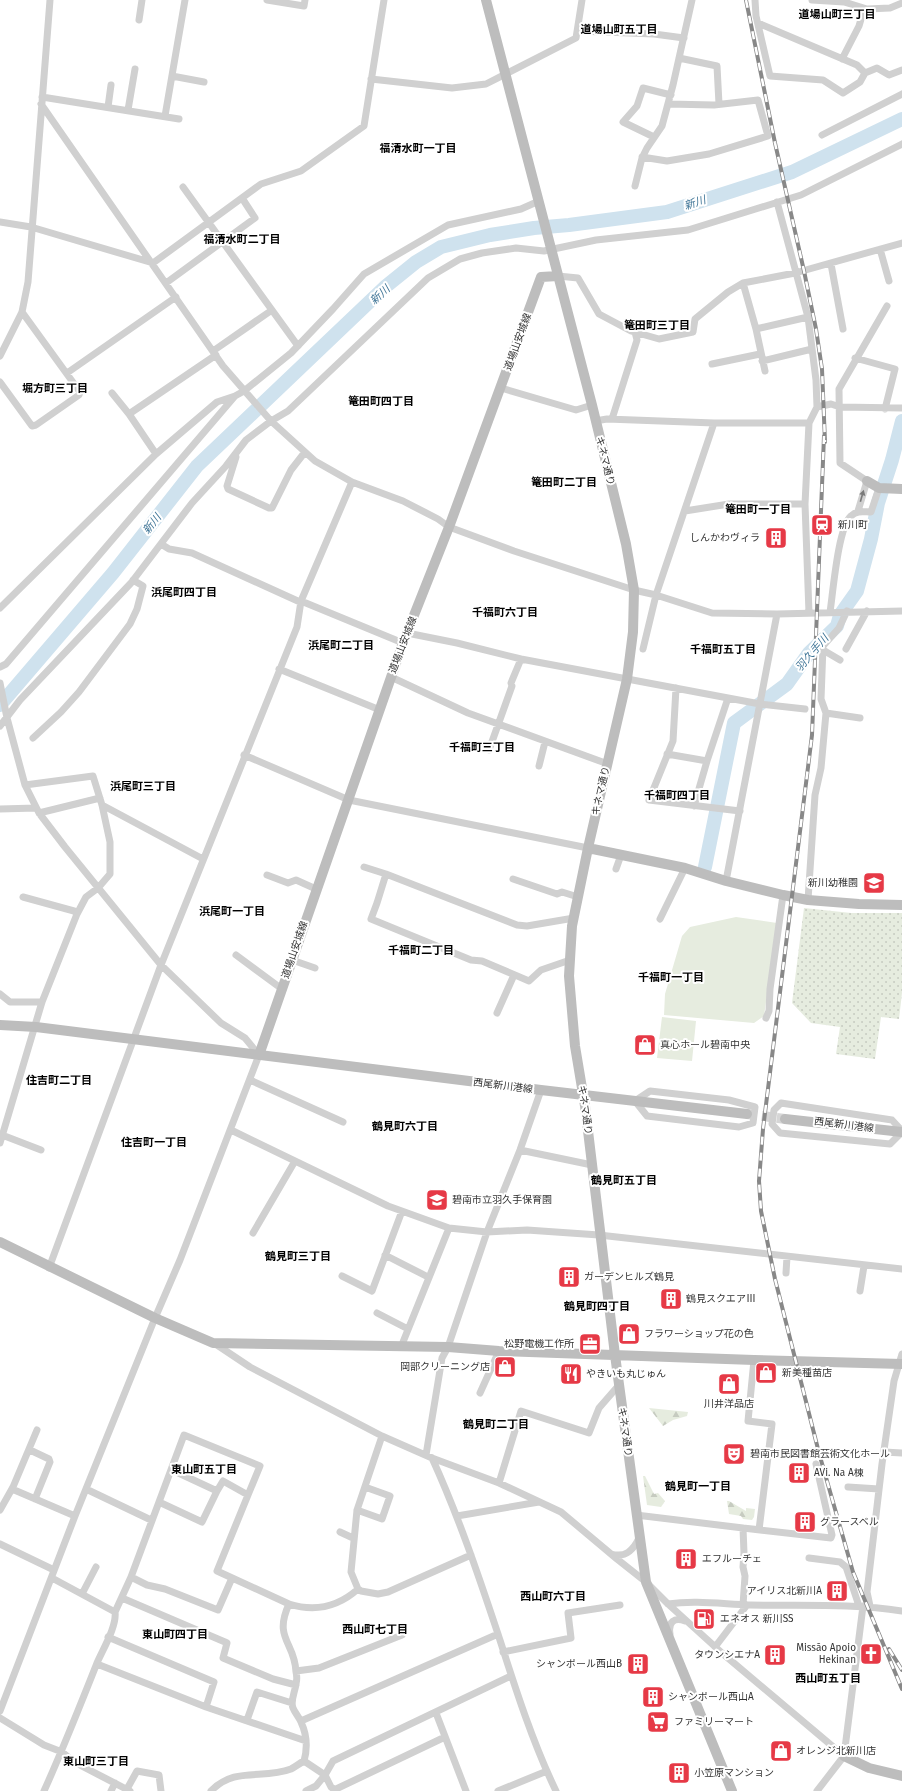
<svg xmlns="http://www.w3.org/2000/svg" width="902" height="1791" font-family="'Fira Sans','Noto Sans JP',sans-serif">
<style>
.green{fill:#e6ecdf}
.forest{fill:url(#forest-firs)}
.park{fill:url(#park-dots)}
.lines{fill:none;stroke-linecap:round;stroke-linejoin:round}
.river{stroke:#cfe2ee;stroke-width:14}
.secondary-tunnel{stroke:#d6d6d6;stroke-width:10;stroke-dasharray:10 5;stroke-linecap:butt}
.street{stroke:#d0d0d0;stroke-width:7}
.secondary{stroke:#bdbdbd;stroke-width:10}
.rail-casing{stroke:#888;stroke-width:4}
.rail{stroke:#fff;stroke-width:2.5;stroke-dasharray:8;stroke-linecap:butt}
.oneway{fill:#7a7a7a}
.labels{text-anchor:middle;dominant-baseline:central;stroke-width:4;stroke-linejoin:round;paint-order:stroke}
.street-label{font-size:10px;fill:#333;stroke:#fff}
.poi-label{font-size:10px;fill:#333;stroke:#fff;text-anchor:start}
.neighbourhood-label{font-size:11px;font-weight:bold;fill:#000;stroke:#fff}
.water-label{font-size:11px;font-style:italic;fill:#3f7597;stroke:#fff}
</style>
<defs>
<pattern id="forest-firs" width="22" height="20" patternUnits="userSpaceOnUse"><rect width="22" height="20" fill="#e6ecdf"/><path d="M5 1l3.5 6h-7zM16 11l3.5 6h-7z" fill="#c6cbc0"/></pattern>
<pattern id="park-dots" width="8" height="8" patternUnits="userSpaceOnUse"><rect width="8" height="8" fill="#e6ecdf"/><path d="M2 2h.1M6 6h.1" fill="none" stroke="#c6cbc0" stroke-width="1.8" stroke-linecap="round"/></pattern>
</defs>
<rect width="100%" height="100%" fill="#fff"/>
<path class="green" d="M736,917L777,923L764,1016L754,1023L664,1015L665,994L682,936L690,927Z
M662,1017L696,1021L692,1061L657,1058Z"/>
<path class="forest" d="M649,1408L688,1412L687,1416L673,1420L663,1426Z
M643,1476H645L654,1494L658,1493L665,1501L661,1507L647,1505Z
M727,1501H729L746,1511V1508L755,1509L754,1517L752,1520L743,1519L741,1516L729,1514Z"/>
<path class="park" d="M804,908L851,913H902V993L899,1019L881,1017L875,1059L836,1054L840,1027L811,1023L792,1003Z"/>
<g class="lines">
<path class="river" d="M0,705L113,573L197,466L385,287L416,262L441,247L490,235L534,228L569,225L667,212L792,172L902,119
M705,867L734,723L787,684L809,653L837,626L840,615L857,591L871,539L878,503L892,460L902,421"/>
<path class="secondary-tunnel" d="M747,1114L785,1119"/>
<path class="street" d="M267,0L304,6L305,0
M755,0L756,16L770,76L823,80L843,93L860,82L865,73L877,68L889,75L902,70
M812,0L844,2L867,9L890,8L902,3
M139,20L142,0
M758,23L857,65L865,73
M578,31L654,34L684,38
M679,58L717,66L719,104
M842,59L859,26L864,9
M172,76L204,82
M371,79L452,88L486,84L576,38L582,0
M42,97L179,119
M41,104L223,366L271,421L315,461L352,482L403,501L438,519L449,527L514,551L634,590L656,595L712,613L777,614L902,611
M108,107L111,85
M128,110L135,69
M165,116L185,0
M822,135L902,94
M654,137L623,122L637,106L643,88L671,95
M642,157L667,161L709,154L768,136L758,100L714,105L668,104
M635,186L642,158L647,148L662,126L673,85L692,0
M183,187L298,346
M777,202L808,317L816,380L817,407
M0,222L31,227L153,263L261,184L301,171L364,126L384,0
M880,249L889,281
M831,264L843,329
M558,276L578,278L599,314L631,331L659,339L693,332L695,319L728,292L743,283L795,273L902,243
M166,283L255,218L242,198
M743,283L756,329L765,371
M756,329L808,317
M213,351L272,310
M0,356L22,312L28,282L50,0
M855,358L895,369L885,409
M762,361L812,349
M712,364L760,354
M67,373L176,297
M0,382L32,426L36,425L79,395L80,392L22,312
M501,388L576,410L592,405
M112,393L129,414L156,454
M129,414L216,355
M612,419L637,340L635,332
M595,421L607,419L714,423H809
M235,454L236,457L227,486L228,489L269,508H272L291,470L305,452
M685,511L729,504H805
M858,511L867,481L840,463L839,389L887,306
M161,544L169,549L192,553L300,602
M301,601L403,643
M0,608L156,454L217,402L235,396
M830,612C833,593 838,527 851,516C857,510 864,512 871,512L879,488
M809,613L805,504L809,423L817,407L831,404L840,407L902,408
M407,633L457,643L521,659L760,704L805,709
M643,649L656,595L714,423
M846,649L867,611
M823,650L840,660
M0,667L6,664L235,396L244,391L291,353L333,309L364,274L448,225L521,209L539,201
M279,669L380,710
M391,677L468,713L608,764
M0,683L7,718L25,785L39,813L65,847L161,965L221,1023L245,1038L259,1055L180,1260L155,1318L75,1516L0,1711
M676,688L673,741L649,800L740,811
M826,713L821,699L823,646L839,628L847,611
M0,726L20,700L131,583L192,503L226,466L246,440L271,421L288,411L428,278L460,259L482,253L516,248L544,251L596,240L688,230L801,195L902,144
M33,738L61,712L79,692L130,624L137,609L143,586L133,580
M489,750L512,686L511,683L521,659
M667,754L707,761
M244,755L349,800L588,848
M539,766L545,742
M102,805L203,859
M694,806L707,761L728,698
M0,809L36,808
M39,813L100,798
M364,867L386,874
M616,869L621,855
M267,875L288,883L296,880L316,889
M513,879L557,894L562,892L578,897
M726,881L777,614
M23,897L74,911L77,914
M808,900L815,795L821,768L826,713L860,718
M660,919L685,868
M236,955L282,989
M292,960L315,968
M570,960L541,970L529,981L482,961L471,960L371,919L377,903L386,874L517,925L527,926L574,918
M0,994L10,1002H42
M497,1013L514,975
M766,1018L769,1011L770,989L783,895
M250,1080L343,1122
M650,1091L729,1100L755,1107L753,1123L739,1127L647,1116L635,1101Z
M231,1130L388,1206L449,1228L487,1232L527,1230L599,1235L902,1269
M902,1131L892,1120L781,1103L774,1110L772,1124L780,1133L890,1144L902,1132
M2,1135L41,1150
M0,1143L42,1002L77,914L86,897L98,888L110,874V842L102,805L93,776L25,785
M520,1150L592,1165
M253,1233L295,1161
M385,1255L428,1277
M49,1268L161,965L297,627L301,601L352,482
M786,1273L787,1257
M342,1276L372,1291L402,1211
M860,1291L864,1266
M377,1313L408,1329
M214,1343L250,1367L382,1436L432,1458L499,1483L561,1512L617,1559L646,1582L668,1604L722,1653L844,1756
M401,1347L449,1228
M754,1360L748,1421L772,1424L759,1530
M480,1393L499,1351
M382,1436L357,1510L351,1572L358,1589L361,1591L378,1594L388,1592L471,1555
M30,1450L49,1459L50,1462L35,1499
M884,1452L902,1453
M426,1455L442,1358L448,1347L487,1232L520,1150L541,1090
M432,1458C458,1515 478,1574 498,1634C515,1687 532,1741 556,1791
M172,1470L217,1491
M499,1483L521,1411L589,1433L599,1408L619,1385
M848,1487L879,1489
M12,1489L75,1516
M86,1489L151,1520
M159,1502L202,1522L217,1491L223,1481L248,1495L217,1571L289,1604
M0,1510L13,1487L37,1430
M357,1510L382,1519L390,1496L365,1487
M636,1515L743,1528
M457,1516L539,1502
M340,1532L353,1538
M0,1544L54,1570
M611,1554C625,1558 633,1551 639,1538
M809,1558L840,1562L846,1567L859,1606
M131,1577L147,1585L165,1589L218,1610L232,1578
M52,1578L115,1612
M82,1594L96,1567
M122,1598L225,1642L227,1643L223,1658L273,1679L296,1685
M668,1604C695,1600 722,1604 750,1605C801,1606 852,1603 902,1611
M743,1605L745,1576L743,1567L744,1553L743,1528L831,1538L832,1535L816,1464
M870,1606L867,1592L882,1464L894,1381L902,1354
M670,1634C668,1622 674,1617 685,1621
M108,1637L214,1682L206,1707
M715,1647L747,1605
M503,1652L571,1638L568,1613L620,1605
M97,1664L206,1707L306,1741
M296,1671L319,1668L402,1635
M436,1713L466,1791
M0,1718L44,1745L62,1752L74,1762L130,1791
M247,1720L257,1692L292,1703
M301,1721L498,1634
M304,1761L325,1775L333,1761L511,1676
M127,1789L137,1771L159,1775L161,1791
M334,1790L445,1737
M44,1791C63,1749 80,1706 97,1663C103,1649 117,1626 115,1612L131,1577L184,1435L260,1466L248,1495
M111,1791L115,1783
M211,1791C235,1766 263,1780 291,1769C295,1767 300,1763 304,1761C308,1747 307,1735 301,1722C299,1717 295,1713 293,1708C290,1701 295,1692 296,1684C297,1680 297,1676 296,1672C295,1642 273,1639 289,1604C315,1612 338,1607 358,1589
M306,1791L316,1786L325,1775L331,1787L336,1791
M498,1791L547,1771
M817,1791L844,1756L863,1606"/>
<path class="secondary" d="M486,0L592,405L626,544L634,590L633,632L627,679L588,848L572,926L569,976L575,1046L585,1106L615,1355L646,1582L732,1791
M867,481L879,488L902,489
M588,848L685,868L726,881L783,895L808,900L859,904L902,905
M0,1025L36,1027L541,1090L747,1114
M259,1055L403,643L449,527L541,277L558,276
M785,1119L902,1132
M0,1242L155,1318L213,1343L448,1347L499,1351L754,1360L902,1364
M844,1756L869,1768L902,1776"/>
<g class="rail-casing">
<path id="rail" d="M746,0L775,143L804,271L816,329L822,369L825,442
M824,436L812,735L763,1129L759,1181L761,1211L775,1279L819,1453L853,1572L902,1689
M889,1649L902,1670"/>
</g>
<use href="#rail" class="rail"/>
</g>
<defs><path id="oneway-solid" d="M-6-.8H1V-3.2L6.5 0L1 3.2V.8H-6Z"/></defs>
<use class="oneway" href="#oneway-solid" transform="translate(862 496) rotate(-74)"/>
<defs>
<g id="station-square" transform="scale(1.15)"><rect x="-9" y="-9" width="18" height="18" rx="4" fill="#e63946" stroke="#fff"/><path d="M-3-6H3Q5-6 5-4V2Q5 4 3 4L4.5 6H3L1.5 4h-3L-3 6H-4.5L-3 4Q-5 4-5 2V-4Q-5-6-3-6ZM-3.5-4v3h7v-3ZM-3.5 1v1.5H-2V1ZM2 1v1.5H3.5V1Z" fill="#fff"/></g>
<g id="building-square" transform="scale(1.15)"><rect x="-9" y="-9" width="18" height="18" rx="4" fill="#e63946" stroke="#fff"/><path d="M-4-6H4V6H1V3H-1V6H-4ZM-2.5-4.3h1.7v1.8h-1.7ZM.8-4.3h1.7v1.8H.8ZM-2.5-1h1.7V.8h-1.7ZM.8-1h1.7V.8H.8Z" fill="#fff"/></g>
<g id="school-square" transform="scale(1.15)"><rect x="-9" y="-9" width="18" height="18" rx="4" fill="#e63946" stroke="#fff"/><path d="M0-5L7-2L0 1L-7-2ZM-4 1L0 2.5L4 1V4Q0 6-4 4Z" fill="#fff"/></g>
<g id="shop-square" transform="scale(1.15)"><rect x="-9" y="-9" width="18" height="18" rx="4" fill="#e63946" stroke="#fff"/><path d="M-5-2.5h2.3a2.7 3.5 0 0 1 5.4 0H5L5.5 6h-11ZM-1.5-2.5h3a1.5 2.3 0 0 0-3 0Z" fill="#fff"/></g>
<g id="office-square" transform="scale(1.15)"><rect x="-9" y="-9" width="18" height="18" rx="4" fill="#e63946" stroke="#fff"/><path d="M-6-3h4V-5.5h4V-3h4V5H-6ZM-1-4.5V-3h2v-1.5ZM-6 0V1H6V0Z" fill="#fff"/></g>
<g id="restaurant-square" transform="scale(1.15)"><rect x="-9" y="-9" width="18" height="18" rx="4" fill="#e63946" stroke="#fff"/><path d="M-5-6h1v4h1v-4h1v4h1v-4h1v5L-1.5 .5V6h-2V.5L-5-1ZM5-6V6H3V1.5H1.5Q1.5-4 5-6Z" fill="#fff"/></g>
<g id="theatre-square" transform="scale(1.15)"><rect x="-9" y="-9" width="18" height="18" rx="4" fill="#e63946" stroke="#fff"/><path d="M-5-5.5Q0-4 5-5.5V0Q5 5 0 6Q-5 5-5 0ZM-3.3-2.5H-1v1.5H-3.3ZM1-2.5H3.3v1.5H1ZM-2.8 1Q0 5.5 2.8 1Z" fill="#fff"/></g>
<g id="fuel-square" transform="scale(1.15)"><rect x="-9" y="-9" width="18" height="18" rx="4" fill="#e63946" stroke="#fff"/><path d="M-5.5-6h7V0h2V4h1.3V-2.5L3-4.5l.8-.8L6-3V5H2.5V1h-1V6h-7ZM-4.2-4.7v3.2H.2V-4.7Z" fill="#fff"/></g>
<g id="church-square" transform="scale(1.15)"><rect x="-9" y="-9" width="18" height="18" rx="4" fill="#e63946" stroke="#fff"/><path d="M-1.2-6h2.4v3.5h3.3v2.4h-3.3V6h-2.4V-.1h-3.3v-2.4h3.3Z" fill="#fff"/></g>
<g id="supermarket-square" transform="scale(1.15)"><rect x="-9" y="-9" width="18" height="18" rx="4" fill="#e63946" stroke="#fff"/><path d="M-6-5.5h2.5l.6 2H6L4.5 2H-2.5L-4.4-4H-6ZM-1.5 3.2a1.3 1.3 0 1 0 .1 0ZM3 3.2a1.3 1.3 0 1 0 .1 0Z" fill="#fff"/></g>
</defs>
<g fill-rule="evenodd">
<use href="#station-square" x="822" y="525"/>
<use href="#building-square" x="776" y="538"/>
<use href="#school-square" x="874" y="883"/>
<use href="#shop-square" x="645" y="1045"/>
<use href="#school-square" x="437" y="1200"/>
<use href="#building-square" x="569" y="1277"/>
<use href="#building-square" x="671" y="1299"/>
<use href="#shop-square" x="629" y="1334"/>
<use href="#office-square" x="590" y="1344"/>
<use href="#shop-square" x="505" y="1367"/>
<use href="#shop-square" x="766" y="1373"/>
<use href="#restaurant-square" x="571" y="1374"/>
<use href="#shop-square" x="729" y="1384"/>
<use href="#theatre-square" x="734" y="1454"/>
<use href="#building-square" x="799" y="1473"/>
<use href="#building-square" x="805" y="1522"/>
<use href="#building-square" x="686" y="1559"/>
<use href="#building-square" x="837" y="1591"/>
<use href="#fuel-square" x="704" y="1619"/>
<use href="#church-square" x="871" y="1654"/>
<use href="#building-square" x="775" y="1655"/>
<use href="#building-square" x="638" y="1664"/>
<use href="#building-square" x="653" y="1697"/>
<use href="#supermarket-square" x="658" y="1722"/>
<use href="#shop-square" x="781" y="1751"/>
<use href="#building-square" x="679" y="1773"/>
</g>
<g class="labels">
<g class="street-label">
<text transform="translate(518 342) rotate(-70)">道場山安城線</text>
<text transform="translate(605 461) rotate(76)">キネマ通り</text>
<text transform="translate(403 645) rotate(-69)">道場山安城線</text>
<text transform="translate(601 791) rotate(-77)">キネマ通り</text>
<text transform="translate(295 950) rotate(-71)">道場山安城線</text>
<text transform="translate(503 1086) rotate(7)">西尾新川港線</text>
<text transform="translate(585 1110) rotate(82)">キネマ通り</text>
<text transform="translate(844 1125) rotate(7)">西尾新川港線</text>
<text transform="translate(625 1432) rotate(82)">キネマ通り</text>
</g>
<g class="poi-label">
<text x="838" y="525">新川町</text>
<text x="760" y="538" text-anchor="end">しんかわヴィラ</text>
<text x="858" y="883" text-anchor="end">新川幼稚園</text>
<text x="660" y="1045">真心ホール碧南中央</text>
<text x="452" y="1200">碧南市立羽久手保育園</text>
<text x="584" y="1277">ガーデンヒルズ鶴見</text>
<text x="686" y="1299">鶴見スクエアⅢ</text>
<text x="644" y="1334">フラワーショップ花の色</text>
<text x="574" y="1344" text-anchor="end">松野電機工作所</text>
<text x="490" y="1367" text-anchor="end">岡部クリーニング店</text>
<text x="782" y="1373">新美種苗店</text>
<text x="586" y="1374">やきいも丸じゅん</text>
<text x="729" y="1404" text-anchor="middle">川井洋品店</text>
<text x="750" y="1454">碧南市民図書館芸術文化ホール</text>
<text x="814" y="1473">AVi. Na A棟</text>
<text x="820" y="1522">グラースベル</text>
<text x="702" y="1559">エフルーチェ</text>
<text x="822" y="1591" text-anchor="end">アイリス北新川A</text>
<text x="720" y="1619">エネオス 新川SS</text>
<text x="856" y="1648" text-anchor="end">Missão Apoio<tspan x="856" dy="12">Hekinan</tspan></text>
<text x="760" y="1655" text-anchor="end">タウンシエナA</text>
<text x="622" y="1664" text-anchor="end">シャンポール西山B</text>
<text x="668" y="1697">シャンポール西山A</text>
<text x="674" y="1722">ファミリーマート</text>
<text x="796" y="1751">オレンジ北新川店</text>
<text x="694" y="1773">小笠原マンション</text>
</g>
<g class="neighbourhood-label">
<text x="837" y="14">道場山町三丁目</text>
<text x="619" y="29">道場山町五丁目</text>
<text x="418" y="148">福清水町一丁目</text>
<text x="242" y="239">福清水町二丁目</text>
<text x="657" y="325">篭田町三丁目</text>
<text x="55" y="388">堀方町三丁目</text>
<text x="381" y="401">篭田町四丁目</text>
<text x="564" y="482">篭田町二丁目</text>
<text x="758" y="509">篭田町一丁目</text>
<text x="184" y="592">浜尾町四丁目</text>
<text x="505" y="612">千福町六丁目</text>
<text x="341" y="645">浜尾町二丁目</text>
<text x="723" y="649">千福町五丁目</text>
<text x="482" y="747">千福町三丁目</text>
<text x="143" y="786">浜尾町三丁目</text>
<text x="677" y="795">千福町四丁目</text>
<text x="232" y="911">浜尾町一丁目</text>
<text x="421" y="950">千福町二丁目</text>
<text x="671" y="977">千福町一丁目</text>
<text x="59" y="1080">住吉町二丁目</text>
<text x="405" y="1126">鶴見町六丁目</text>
<text x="154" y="1142">住吉町一丁目</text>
<text x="624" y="1180">鶴見町五丁目</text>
<text x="298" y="1256">鶴見町三丁目</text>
<text x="597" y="1306">鶴見町四丁目</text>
<text x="496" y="1424">鶴見町二丁目</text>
<text x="204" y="1469">東山町五丁目</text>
<text x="698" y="1486">鶴見町一丁目</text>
<text x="553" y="1596">西山町六丁目</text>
<text x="375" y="1629">西山町七丁目</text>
<text x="175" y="1634">東山町四丁目</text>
<text x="828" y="1678">西山町五丁目</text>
<text x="96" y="1761">東山町三丁目</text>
</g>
<g class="water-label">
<text transform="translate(695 203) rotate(-18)">新川</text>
<text transform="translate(380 295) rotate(-43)">新川</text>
<text transform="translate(152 524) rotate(-52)">新川</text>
<text transform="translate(812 653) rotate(-49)">羽久手川</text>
</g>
</g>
</svg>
